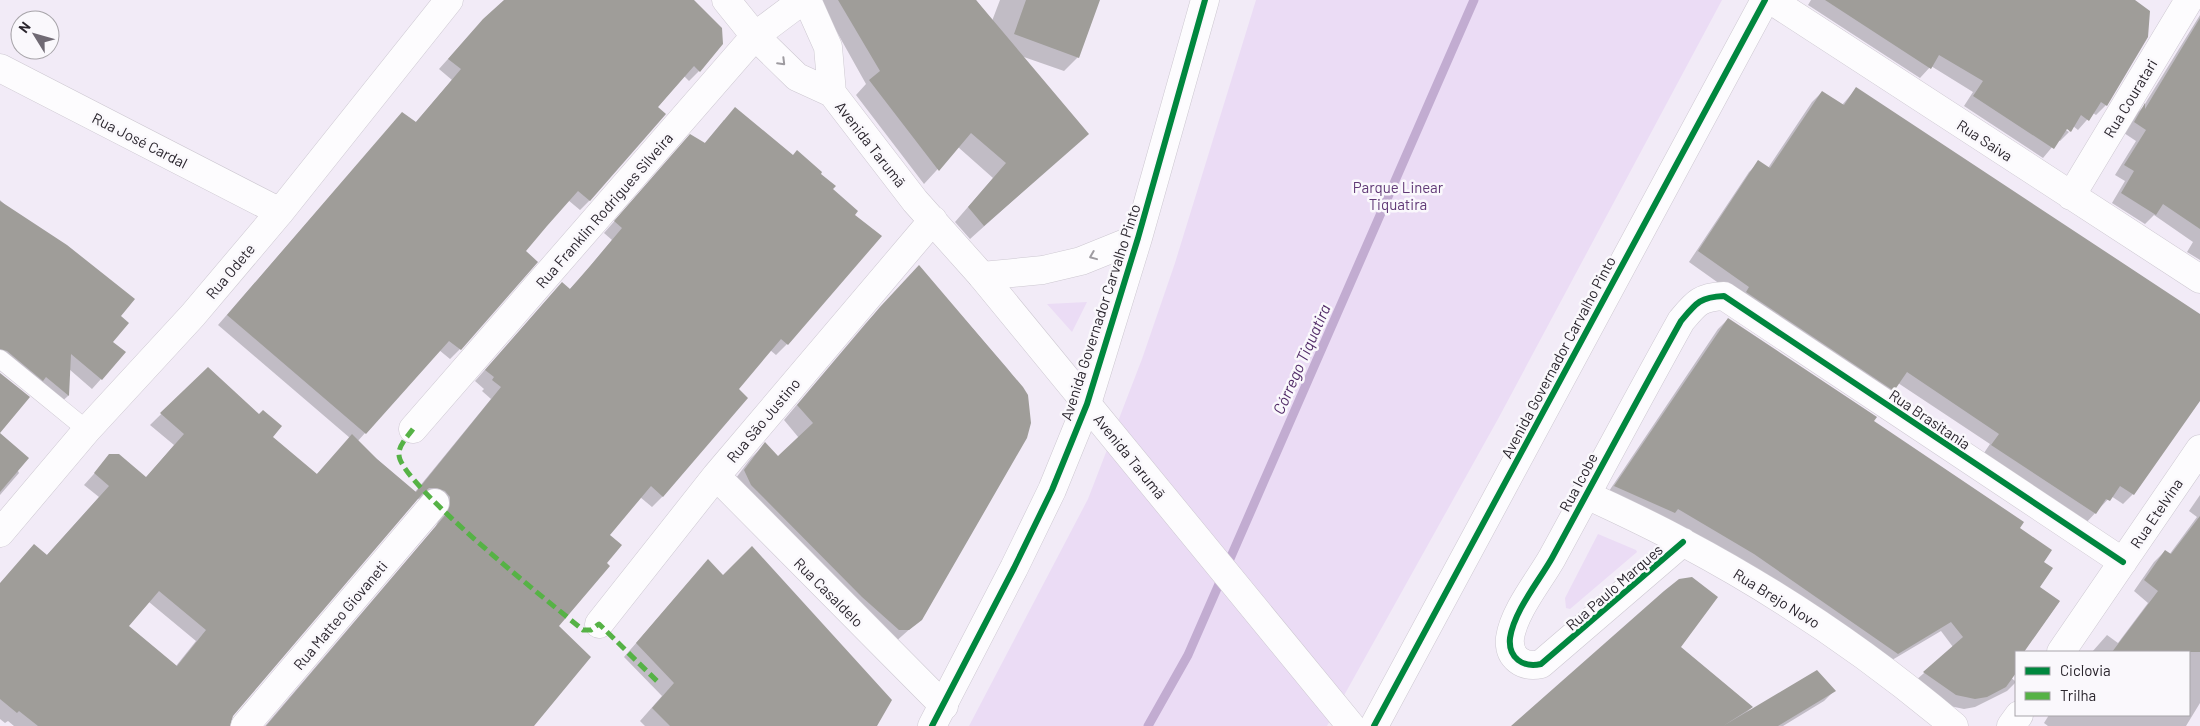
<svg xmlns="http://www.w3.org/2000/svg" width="2200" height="726" font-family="Barlow,sans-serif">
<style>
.green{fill:#ebdcf5}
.shadow{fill:#0003;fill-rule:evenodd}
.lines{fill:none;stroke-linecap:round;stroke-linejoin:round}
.stream{stroke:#c2acd1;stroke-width:9}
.building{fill:#9f9d99;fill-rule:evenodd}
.lane-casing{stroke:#cdc8d1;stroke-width:19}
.street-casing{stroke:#cdc8d1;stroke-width:29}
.primary-casing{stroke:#cdc8d1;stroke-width:29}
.lane{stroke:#fdfcfe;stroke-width:18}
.street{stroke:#fdfcfe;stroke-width:28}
.primary{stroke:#fdfcfe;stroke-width:28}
.quiet{stroke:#56b246;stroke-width:5;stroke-dasharray:10 5;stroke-linecap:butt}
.cycleway-casing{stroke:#faf8fc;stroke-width:9}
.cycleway{stroke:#00873e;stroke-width:6}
.oneway{stroke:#9e9ba0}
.labels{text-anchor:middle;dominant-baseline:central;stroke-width:5;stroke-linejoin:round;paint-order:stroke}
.street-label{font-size:15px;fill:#2a252d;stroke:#faf8fc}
.park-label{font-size:15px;fill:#603976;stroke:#faf8fc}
.water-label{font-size:16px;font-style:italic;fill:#532d69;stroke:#faf8fc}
</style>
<rect width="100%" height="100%" fill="#f2ebf7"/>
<path class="green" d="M1256,0H1722L1498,419L1327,726H969L1088,499L1142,359L1175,263Z
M1087,302L1072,332L1047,304Z
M1598,534L1636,550L1637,552L1570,609L1566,608L1565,598Z"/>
<path class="shadow" d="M509,0H693L699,71L689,81L684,76L657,108L590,200L580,210L568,200L524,251L536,262L460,349L450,359L439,350L357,442L415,492L491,399L482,391L484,389L475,381L562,283L569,290L581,277L612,240L604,233L680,147L704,144L724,120L793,156L819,174L831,189L787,344L776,355L770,350L737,390L663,496L652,507L640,497L608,535L557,627L532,726H265L436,526L440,517L426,498L417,499L232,715L229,726H14L8,721L5,723L0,719V584L46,556L99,497L84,485L110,456L146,478L174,445L150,425L208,368L272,437L316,475L350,438L218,325L393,124L415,123L452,80L439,69L473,31ZM149,602L196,641L176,666L127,627Z
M819,0H976L992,21L1000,0H1098L1078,57L1064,71L1021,56L1087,134L970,239L955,222L993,178L958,147L924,184L856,95L866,84Z
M1811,0H2133L2106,105L2096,115L2093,113L2078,130L2073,126L2069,132V129L2061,127L2069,132L2060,141L2058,140L2043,158L1964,106L1973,92L1931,66L1920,78L1808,5Z
M2200,15V260L2187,252L2193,242L2154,215L2145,224L2112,203L2125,181L2115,175L2136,141L2124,133L2135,115L2143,107Z
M1856,89L2200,316V398L2133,494L2123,504L2111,496L2085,524L1982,456L1990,444L1898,383L1883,400L1689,262L1749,172L1759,162L1768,168L1812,102L1822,92L1842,105Z
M0,200L119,316L101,379L92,389L69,369L68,396L59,404L0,362Z
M919,267L1007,368L1027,395L921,619L893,644L730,486L751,458L765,444L778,458L799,438L784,420L866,323Z
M1728,319L2018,528L2043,563L2038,587L2059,602L2023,652H2016V661L2007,674L2016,682L2007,691L1975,707L1964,709L1945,705L1914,682L1953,647L1941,631L1887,663L1605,497L1718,329Z
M0,434L19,473L0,495Z
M2200,495V703L2186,726H2048L2044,723L2049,715H2189V652H2092L2107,635L2118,643L2148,603L2134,591L2154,562L2165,551L2169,555L2197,517L2189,511Z
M696,574L875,726H645L640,721L662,696L624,657Z
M1679,647L1752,707L1746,713L1834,691L1824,701L1783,726H1514Z"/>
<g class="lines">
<path class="stream" d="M1148,726L1188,655L1474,0"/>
</g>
<path class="building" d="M504,0H694L722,28L723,44L700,72L694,66L658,107L666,114L590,201L578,191L547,226L526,251L538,262L461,350L449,341L366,434L227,315L402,112L416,122L461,69L448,59L483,19Z
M838,0H976L1089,134L984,226L968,207L1006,163L971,133L939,171L869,80L880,71Z
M1026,0H1100L1079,58L1014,34Z
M1825,0H2135L2150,11L2148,37L2107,106L2101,102L2089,121L2081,115L2071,132L2067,129L2054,149L1973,96L1983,81L1939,55L1931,69Z
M2200,18V229L2163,204L2156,215L2121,193L2134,171L2124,165L2146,130L2134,122L2145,103V109Z
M1856,87L2200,314V401L2134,495L2120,486L2110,501L2106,499L2096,514L1991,445L1999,434L1907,372L1894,391L1746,292L1749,287L1698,251L1758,160L1770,168L1822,91L1844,105Z
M735,107L793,155L797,150L822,172L821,174L836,186L833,189L858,211L855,215L882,236L788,345L781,339L739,389L748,398L663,497L651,486L610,535L622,545L607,563L610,566L559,626L591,657L534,726H266L447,513L450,505V497L445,491L437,488H429L423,493L233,716L230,726H38L19,711L17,713L0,699V583L34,544L47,555L109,486L94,473L109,454H119L146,477L184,434L160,413L208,367L259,414L263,410L282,426L273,437L317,474L352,434L377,459L416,492L501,387L492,380L494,377L485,370L562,282L570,289L591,265L622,228L614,221L690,134L705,143ZM159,591L206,630L177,666L129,626Z
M0,201L67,245L135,299L121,316L129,323L113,342L126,352L102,380L71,354L69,396L46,377L43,381L7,351L0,349Z
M919,265L1023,387L1028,395L1031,423L1027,438L922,620L909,630H899L862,597L757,491L751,485L744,470L765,442L778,456L813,423L797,405L880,307Z
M1728,318L1877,417L1874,421L2024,522L2020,528L2052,550L2044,562L2053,568L2040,587L2060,601L2024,652H2016V673L2006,687L1987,697L1975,699L1956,695L1923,672L1963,637L1951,622L1898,654L1754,554L1678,509L1675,513L1614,486Z
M0,373L30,397L0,433Z
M0,433L29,458L0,492Z
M2200,516V652H2112L2158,591L2144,580L2165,550L2171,554Z
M752,546L892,700L877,726H670L652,708L674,683L636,643L708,559L723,575Z
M1692,577L1718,597L1681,647L1753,707L1723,726H1511L1664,591L1679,579Z
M1817,670L1836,691L1778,726H1723Z"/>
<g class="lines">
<g class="lane-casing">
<path id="lane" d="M0,359L87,430"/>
</g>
<g class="street-casing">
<path id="street" d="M726,0L755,36L797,77L832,93L915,201L982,276L1351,726
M807,0L828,47L832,93
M1771,0L2200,279
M0,68L280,212
M2071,196L2189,0
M413,429L755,36L803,0
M716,476L944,706
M1585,494C1618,510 1652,525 1684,543C1780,594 1871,656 1954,726
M0,533L87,430L193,315L280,212L449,0
M1683,542L1541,664C1523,668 1508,658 1510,638C1514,611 1539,581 1552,558C1595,479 1637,400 1681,321C1696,303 1700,297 1724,296L2123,562
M599,624L716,476L933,220
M2061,652L2200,449
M245,726L435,503
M2011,726L2019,715"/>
</g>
<g class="primary-casing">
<path id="primary" d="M982,276L1043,270L1081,261L1138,238
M932,726L1014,568L1052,490L1087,404L1138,238L1205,0
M1374,726L1765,0"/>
</g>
<use href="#lane" class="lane"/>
<use href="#street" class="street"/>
<use href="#primary" class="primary"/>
<path class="quiet" d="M413,429C408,436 398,446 399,455C400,484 554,606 583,630H591L599,624L660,684"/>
<g class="cycleway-casing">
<path id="cycleway" d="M1683,542L1541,664C1523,668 1508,658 1510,638C1514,611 1539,581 1552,558C1595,479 1637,400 1681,321C1696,303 1700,297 1724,296L2123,562
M932,726L1014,568L1052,490L1087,404L1138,238L1205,0
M1374,726L1765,0"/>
</g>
<use href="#cycleway" class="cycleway"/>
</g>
<defs><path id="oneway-chevron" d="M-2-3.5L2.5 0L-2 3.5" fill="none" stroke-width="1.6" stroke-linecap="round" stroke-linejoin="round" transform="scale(1.25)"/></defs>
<g class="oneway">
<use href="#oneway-chevron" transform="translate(782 62) rotate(45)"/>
<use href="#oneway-chevron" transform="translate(1093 256) rotate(158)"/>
</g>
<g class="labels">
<g class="street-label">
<text transform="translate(2130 98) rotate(-59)">Rua Couratari</text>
<text transform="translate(140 140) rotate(27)">Rua José Cardal</text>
<text transform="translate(1985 140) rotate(33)">Rua Saiva</text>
<text transform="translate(871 144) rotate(52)">Avenida Tarumã</text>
<text transform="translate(604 210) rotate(-49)">Rua Franklin Rodrigues Silveira</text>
<text transform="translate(230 271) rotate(-50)">Rua Odete</text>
<text transform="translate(1100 312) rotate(-72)">Avenida Governador Carvalho Pinto</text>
<text transform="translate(1558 357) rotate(-62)">Avenida Governador Carvalho Pinto</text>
<text transform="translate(1930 419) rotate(34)">Rua Brasitania</text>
<text transform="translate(763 420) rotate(-50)">Rua São Justino</text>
<text transform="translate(1130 456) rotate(51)">Avenida Tarumã</text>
<text transform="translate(1578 482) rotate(-62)">Rua Icobe</text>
<text transform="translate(2156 513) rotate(-56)">Rua Etelvina</text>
<text transform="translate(1614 587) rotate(-41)">Rua Paulo Marques</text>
<text transform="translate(829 592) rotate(45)">Rua Casaldelo</text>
<text transform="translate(1777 598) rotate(32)">Rua Brejo Novo</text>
<text transform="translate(340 615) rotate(-50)">Rua Matteo Giovaneti</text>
</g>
<g class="park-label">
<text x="1398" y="187">Parque Linear<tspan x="1398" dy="17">Tiquatira</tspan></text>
</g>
<g class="water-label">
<text transform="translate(1301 359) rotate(-66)">Córrego Tiquatira</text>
</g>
</g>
<rect x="2015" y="651" width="175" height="65" fill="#faf8fc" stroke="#a7a4a9"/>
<rect x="2025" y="667" width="25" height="8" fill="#00873e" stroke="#a7a4a9"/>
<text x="2060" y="676" font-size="15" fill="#2a252d">Ciclovia</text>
<rect x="2025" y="692" width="25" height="8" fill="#56b246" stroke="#a7a4a9"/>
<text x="2060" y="701" font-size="15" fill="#2a252d">Trilha</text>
<g transform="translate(35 35) rotate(307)"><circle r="24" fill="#faf8fc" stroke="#a7a4a9"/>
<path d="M0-4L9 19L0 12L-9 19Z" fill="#706a74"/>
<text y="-8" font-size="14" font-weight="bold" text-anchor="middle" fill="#2a252d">N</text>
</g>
</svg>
